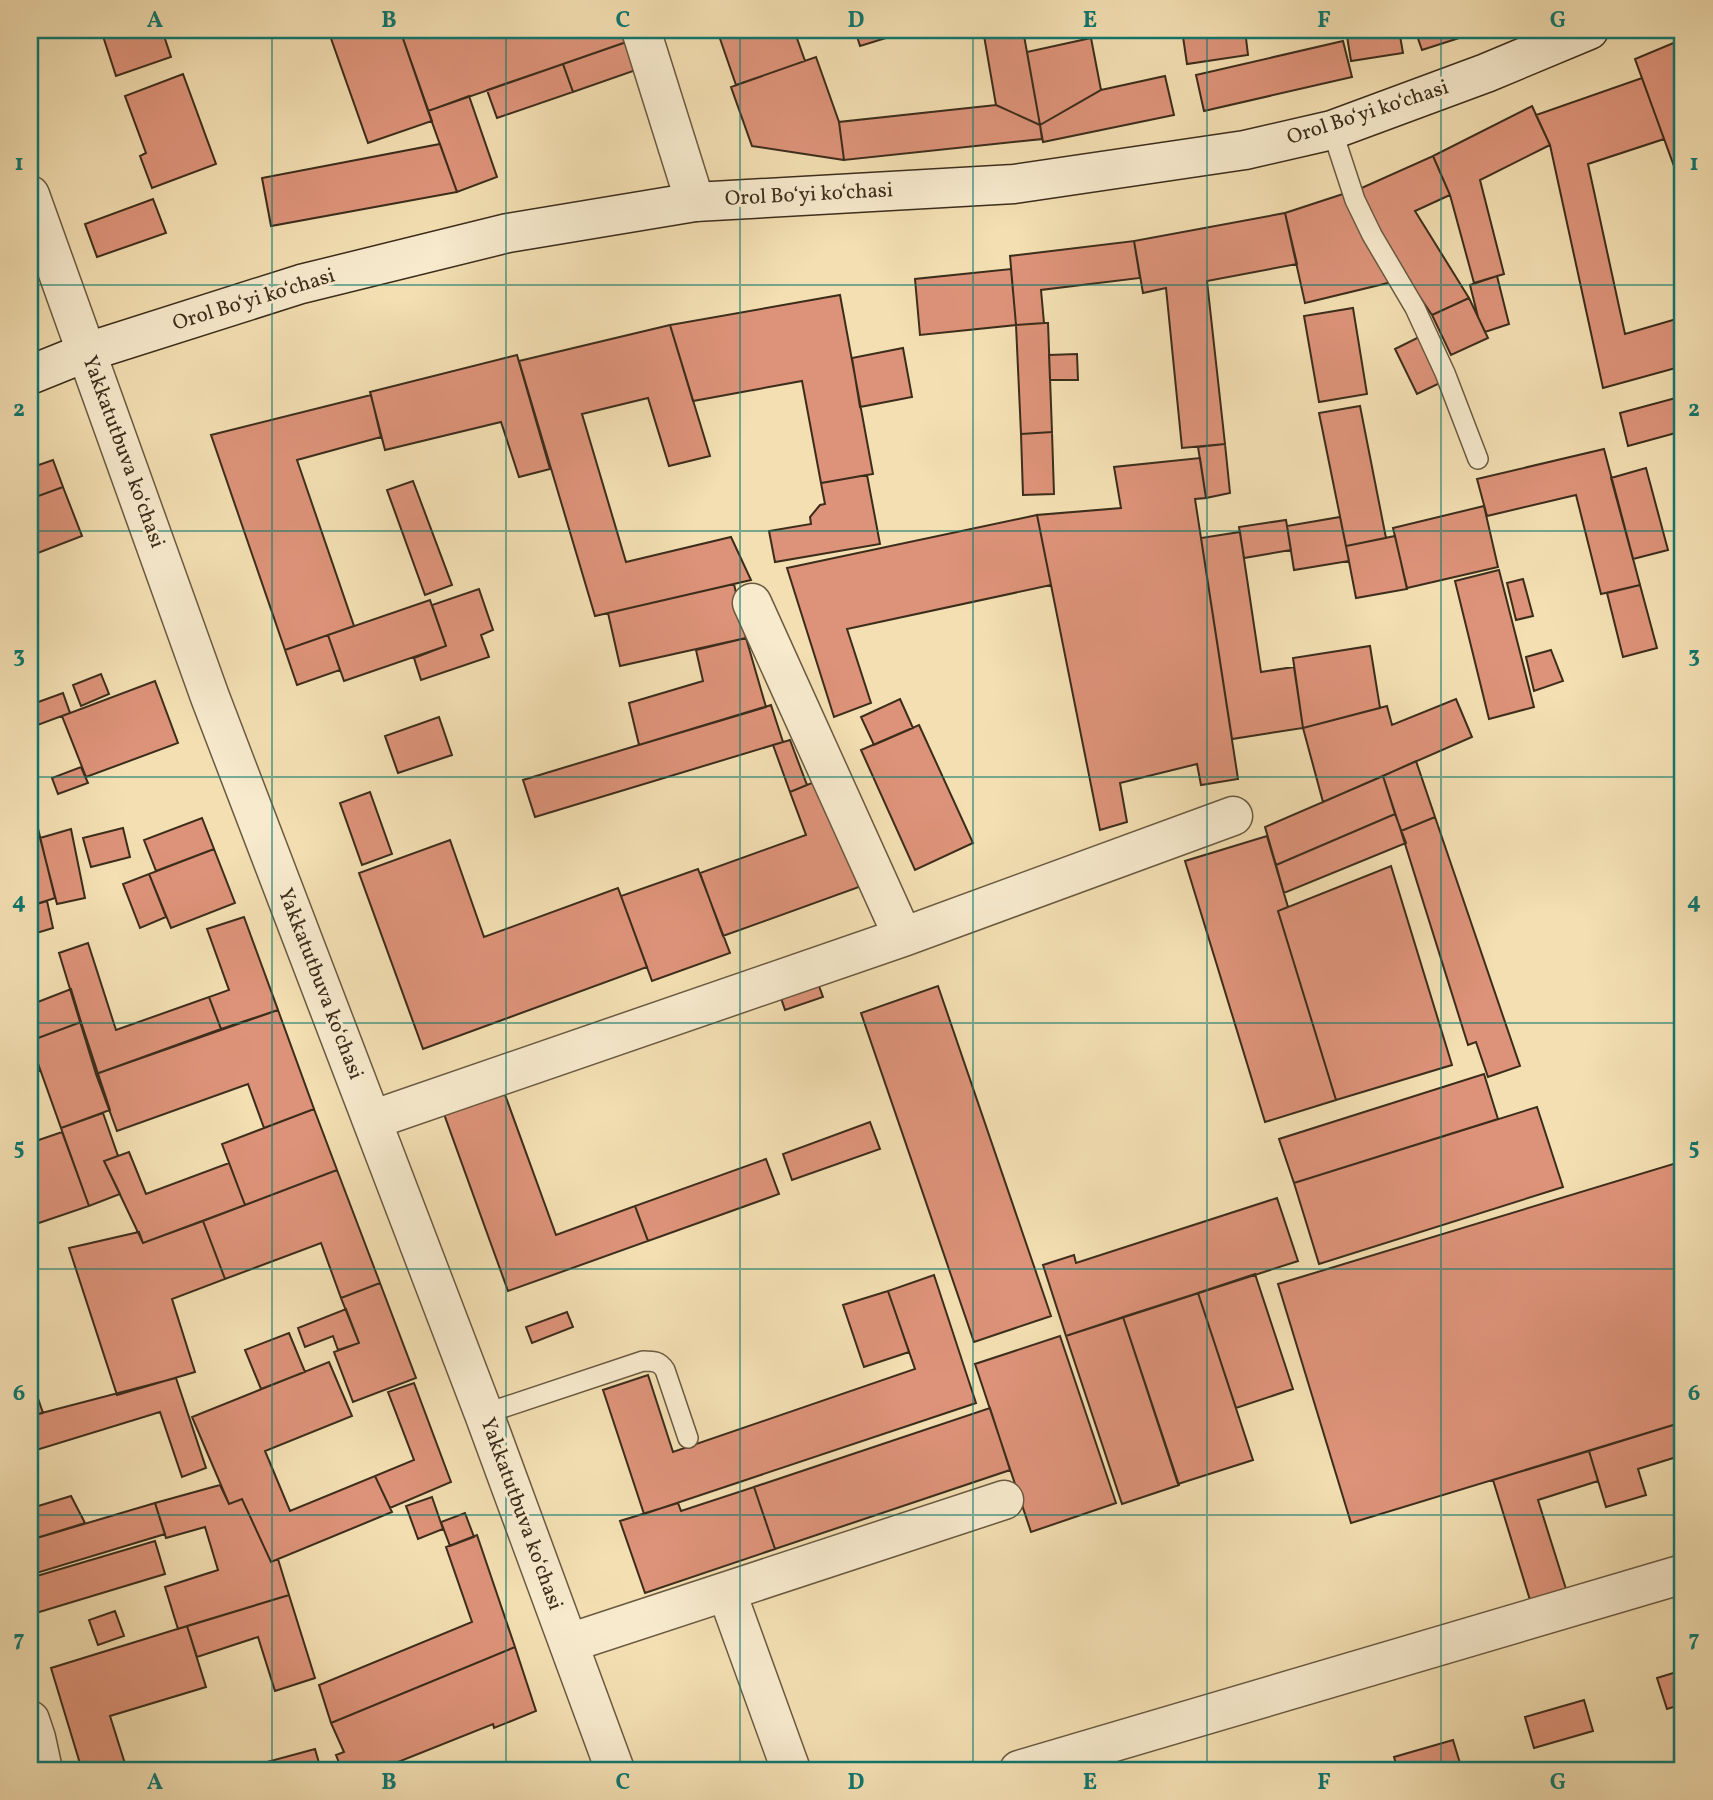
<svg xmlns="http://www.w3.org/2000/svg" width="1713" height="1800" font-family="Vollkorn,serif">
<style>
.building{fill:#dd9379;stroke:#3c2d1b;stroke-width:2}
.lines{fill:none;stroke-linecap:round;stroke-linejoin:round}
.lane-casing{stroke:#6a5a41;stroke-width:22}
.street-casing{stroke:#6a5a41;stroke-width:41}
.secondary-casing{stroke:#3c2d1b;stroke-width:41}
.lane{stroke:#f7eacd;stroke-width:19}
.street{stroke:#f7eacd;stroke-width:38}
.secondary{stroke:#f7eacd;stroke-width:38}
.grid{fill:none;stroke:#0f766e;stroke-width:2;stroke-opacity:0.55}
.labels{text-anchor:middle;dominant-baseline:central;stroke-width:6;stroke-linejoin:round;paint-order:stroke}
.street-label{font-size:21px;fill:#3c2d1b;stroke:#f7eacd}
.neatline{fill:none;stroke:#0f766e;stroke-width:2.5}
.grid-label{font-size:23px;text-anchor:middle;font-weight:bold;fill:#0f766e}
</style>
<rect width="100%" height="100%" fill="#f3dfb2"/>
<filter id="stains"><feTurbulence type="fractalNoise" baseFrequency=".00286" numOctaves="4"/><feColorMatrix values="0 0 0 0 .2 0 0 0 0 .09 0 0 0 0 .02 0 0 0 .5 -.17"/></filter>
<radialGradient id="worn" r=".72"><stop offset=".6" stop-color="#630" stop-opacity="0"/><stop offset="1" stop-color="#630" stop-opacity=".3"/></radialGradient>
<path class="building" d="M101,30H162L171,57L116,76Z
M328,30H400L432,121L368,143Z
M400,30H518L521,36L539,30H629L632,40L428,111Z
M717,30H794L805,61L736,85Z
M855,30H912L860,46Z
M983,30H1023L1040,125L996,105Z
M1182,30H1245L1248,55L1187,64Z
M1346,30H1399L1403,53L1351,61Z
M1415,30H1484L1422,50Z
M1091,38L1101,90L1040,125L1027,52Z
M1683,39V191L1635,59Z
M629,41L639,69L573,92L563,64Z
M1343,41L1352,77L1204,111L1196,75Z
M816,57L839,122L844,160L752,146L731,87Z
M563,64L573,92L497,118L487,90Z
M183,74L216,164L152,188L140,156L146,153L125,96Z
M1165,76L1174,115L1043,142L1040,125L1101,90Z
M1642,78L1664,139L1588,164L1625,334L1683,317V366L1603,388L1550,145L1536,115Z
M469,96L497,177L457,192L428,111Z
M996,105L1040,125L1042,139L844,160L839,122Z
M1532,106L1550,145L1480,180L1504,274L1474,283L1450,195L1433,156Z
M440,144L457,192L271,226L262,178Z
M1433,156L1450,195L1415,211L1469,298L1432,315L1374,229L1357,190Z
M1346,193L1392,282L1305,303L1285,213Z
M153,199L166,233L97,257L85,224Z
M1285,213L1297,264L1207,281L1225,444L1182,448L1166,288L1143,293L1134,241Z
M1134,241L1140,278L1041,290L1044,323L1016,325L1010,256Z
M1011,269L1016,325L920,335L915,279Z
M1497,276L1509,324L1485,332L1478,317L1470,285Z
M840,295L873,474L821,483L802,381L693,401L670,325Z
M1469,298L1488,338L1451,355L1432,315Z
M1353,308L1367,394L1319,402L1304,316Z
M1044,323H1048L1052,432L1021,434L1016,325Z
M670,325L710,456L669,466L648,398L582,414L626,562L731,537L751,580L595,616L519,361Z
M1421,336L1442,382L1417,394L1395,349Z
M903,348L912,397L860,407L852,358Z
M1077,354L1078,380H1050L1049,355Z
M517,355L550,469L519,477L501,422L385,450L370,392Z
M371,395L381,437L297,460L354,626L285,650L211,435Z
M1683,396V431L1628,446L1620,413Z
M1360,406L1386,538L1346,546L1319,413Z
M1052,432L1054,494L1023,495L1021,434Z
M1225,444L1230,493L1206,498L1198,447Z
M1604,449L1640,585L1601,594L1576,495L1487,516L1477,479Z
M1200,458L1206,498L1195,499L1238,779L1201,785L1197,764L1120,783L1127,822L1100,830L1037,515L1121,508L1114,467Z
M53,460L63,487L33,498L30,488V468Z
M1646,468L1668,550L1633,559L1611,478Z
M867,475L880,544L775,562L769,531L811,524L810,517L820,505L825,504L821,483Z
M413,481L452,585L425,595L387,490Z
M63,487L82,536L30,556V488L33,498Z
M1484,506L1498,567L1407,588L1393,528Z
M1037,515L1051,585L847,629L871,703L834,717L787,568Z
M1340,517L1349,561L1294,570L1287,526Z
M1286,520L1291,550L1244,558L1239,527Z
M1240,532L1261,672L1294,667L1303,728L1232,739L1201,538Z
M1395,536L1407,589L1356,598L1346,546Z
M1499,570L1534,707L1489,719L1455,581Z
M1523,579L1533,616L1516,620L1507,583Z
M734,584L746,638L620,666L608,613Z
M1640,585L1657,648L1623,657L1607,593Z
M479,589L493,630L481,635L489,657L421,680L414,658L446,646L432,605Z
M430,600L446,646L344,681L328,635Z
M328,635L340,670L297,685L285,650Z
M746,638L766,707L639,745L629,703L703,681L696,650Z
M1370,646L1380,708L1303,728L1293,658Z
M1551,650L1563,681L1534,691L1526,657Z
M101,674L109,694L81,706L73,685Z
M155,681L178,743L86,777L62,716Z
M63,693L70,713L35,726L30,705Z
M900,699L913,728L874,745L861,717Z
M1456,699L1472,737L1323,802L1303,728L1387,706L1392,725Z
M771,705L783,742L535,817L523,780Z
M439,717L452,755L398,773L385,736Z
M919,725L973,843L915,870L861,750Z
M790,740L807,785L790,792L773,745Z
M1416,761L1435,817L1401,831L1383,776Z
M81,767L88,783L58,794L52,778Z
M1383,776L1395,814L1276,865L1265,827Z
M819,780L859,887L723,936L700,873L806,835L790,792Z
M370,792L392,854L362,865L340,803Z
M33,808L55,898L30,906V809Z
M1395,814L1406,843L1284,893L1276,865Z
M1435,817L1520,1066L1488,1077L1476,1042L1468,1045L1401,831Z
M202,818L214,849L156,871L144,840Z
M123,828L130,857L91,867L83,838Z
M71,829L85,898L57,904L40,838Z
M1267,836L1288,907L1278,911L1336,1100L1265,1122L1185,861Z
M450,840L484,937L618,888L647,967L423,1049L359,873Z
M214,849L235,903L171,928L149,874Z
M1391,866L1452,1065L1336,1100L1278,911Z
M698,869L730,953L652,981L621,896Z
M149,874L166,917L140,928L123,884Z
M47,901L53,928L30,935V906Z
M244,917L278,1010L221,1029L209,997L229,990L207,929Z
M88,943L116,1030L209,997L221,1029L96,1074L59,953Z
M816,978L823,997L785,1010L779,992Z
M938,986L1051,1316L974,1342L861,1013Z
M71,989L81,1022L30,1041V1005Z
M278,1010L314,1109L264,1128L248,1084L117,1131L96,1074Z
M81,1022L110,1110L61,1128L30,1041Z
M30,1041L40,1070L30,1073Z
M1484,1074L1498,1119L1294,1183L1279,1139Z
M504,1092L556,1235L635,1206L648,1241L508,1291L444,1114Z
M1537,1107L1563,1187L1319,1264L1294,1183Z
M314,1109L337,1170L245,1205L222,1144Z
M103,1113L118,1156L104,1161L120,1194L89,1206L61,1128Z
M870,1122L880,1149L792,1180L783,1154Z
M62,1132L89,1206L30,1226V1143Z
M129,1152L146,1194L229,1163L245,1205L143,1243L104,1161Z
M766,1159L779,1194L648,1241L635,1206Z
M1683,1161V1422L1351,1523L1278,1284Z
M337,1170L380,1283L341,1298L321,1243L225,1279L203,1221Z
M1277,1198L1298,1261L1066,1336L1043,1265L1074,1255L1076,1263Z
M203,1221L225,1279L172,1299L195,1372L117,1395L69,1248L139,1232L143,1243Z
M1255,1274L1293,1389L1236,1408L1198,1293Z
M934,1275L976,1403L644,1514L603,1390L648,1375L673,1452L915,1369L888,1291Z
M380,1283L416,1378L353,1402L334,1352L359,1343L341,1298Z
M888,1291L909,1352L864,1367L843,1305Z
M1198,1293L1253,1460L1178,1484L1123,1317Z
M346,1309L359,1343L338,1350L333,1336L305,1347L298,1328Z
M567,1312L573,1327L532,1343L526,1327Z
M1123,1317L1179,1485L1122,1504L1066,1336Z
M289,1333L305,1372L261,1389L245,1350Z
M1060,1336L1116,1503L1031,1532L975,1364Z
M329,1362L352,1416L265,1451L290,1511L375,1476L392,1512L271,1562L242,1499L229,1504L192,1417Z
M30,1375L43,1413L30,1416Z
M176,1378L206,1468L182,1477L160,1412L30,1452V1416Z
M414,1383L451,1482L390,1508L375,1476L414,1460L388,1392Z
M990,1408L1010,1470L775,1549L754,1487Z
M1683,1422V1455L1638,1469L1646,1495L1606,1507L1589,1451Z
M1589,1451L1598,1481L1538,1500L1566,1589L1530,1600L1493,1480Z
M220,1485L229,1504L242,1499L271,1562L278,1559L289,1595L178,1629L165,1587L218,1570L205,1527L166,1538L155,1503Z
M754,1487L775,1549L645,1593L620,1521L678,1503L681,1511Z
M30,1491L35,1507L71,1496L85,1523L30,1540Z
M432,1497L443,1529L418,1539L406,1506Z
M155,1503L165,1534L30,1575V1540Z
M465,1513L474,1537L450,1546L441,1522Z
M477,1535L515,1647L331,1723L319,1685L472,1622L446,1547Z
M155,1541L165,1574L36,1613L30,1593V1578Z
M289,1595L315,1678L275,1691L258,1637L197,1657L187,1626Z
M115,1611L124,1636L98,1645L89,1620Z
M187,1626L206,1687L110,1716L127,1770H82L51,1668Z
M515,1647L536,1711L494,1728L493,1724L378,1770H342L336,1755L344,1752L331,1723Z
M1683,1670V1704L1667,1709L1657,1678Z
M1584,1700L1593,1731L1534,1748L1525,1717Z
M1453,1740L1462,1770H1398L1394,1757Z
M315,1749L321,1770H237Z"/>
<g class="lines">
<g class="lane-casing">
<path id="lane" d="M1332,130L1355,200L1372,235L1415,308L1445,373L1478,459
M484,1414L643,1361C654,1361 659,1361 665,1370L688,1438"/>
</g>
<g class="street-casing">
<path id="street" d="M641,30L695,202
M30,195L210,697L484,1414L615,1770
M752,603L903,937
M372,1120L903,937L1233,816
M727,1593L791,1770
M569,1643L1004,1500
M30,1720L36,1738L43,1770
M1019,1770L1683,1574"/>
</g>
<g class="secondary-casing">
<path id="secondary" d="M30,375L87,352L301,284L508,233L695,202L1014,184L1245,150L1332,130L1486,73L1589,30"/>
</g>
<use href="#lane" class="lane"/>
<use href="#street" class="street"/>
<use href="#secondary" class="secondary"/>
</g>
<path class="grid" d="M272,30V1770M506,30V1770M740,30V1770M973,30V1770M1207,30V1770M1441,30V1770M30,285H1683M30,531H1683M30,777H1683M30,1023H1683M30,1269H1683M30,1515H1683"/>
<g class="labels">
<g class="street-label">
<text transform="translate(1368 113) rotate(-18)">Orol Boʻyi koʻchasi</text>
<text transform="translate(809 195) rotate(-3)">Orol Boʻyi koʻchasi</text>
<text transform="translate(254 300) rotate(-17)">Orol Boʻyi koʻchasi</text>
<text transform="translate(123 452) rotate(70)">Yakkatutbuva koʻchasi</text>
<text transform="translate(320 984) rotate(69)">Yakkatutbuva koʻchasi</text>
<text transform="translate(521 1514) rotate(70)">Yakkatutbuva koʻchasi</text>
</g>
</g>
<rect width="1713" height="1800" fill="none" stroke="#f3dfb2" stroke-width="77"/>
<rect x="38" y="38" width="1636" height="1724" class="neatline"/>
<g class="grid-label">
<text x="155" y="27">A</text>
<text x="389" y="27">B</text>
<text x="623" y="27">C</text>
<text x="856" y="27">D</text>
<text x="1090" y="27">E</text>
<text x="1324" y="27">F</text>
<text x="1558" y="27">G</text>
<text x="19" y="170">1</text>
<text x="1694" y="170">1</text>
<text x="19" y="416">2</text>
<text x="1694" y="416">2</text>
<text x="19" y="662">3</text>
<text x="1694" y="662">3</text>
<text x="19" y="908">4</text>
<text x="1694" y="908">4</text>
<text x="19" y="1154">5</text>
<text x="1694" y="1154">5</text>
<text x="19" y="1400">6</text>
<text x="1694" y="1400">6</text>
<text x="19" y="1646">7</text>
<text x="1694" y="1646">7</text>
<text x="155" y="1789">A</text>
<text x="389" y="1789">B</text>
<text x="623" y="1789">C</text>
<text x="856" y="1789">D</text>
<text x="1090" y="1789">E</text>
<text x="1324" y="1789">F</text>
<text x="1558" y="1789">G</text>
</g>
<rect width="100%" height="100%" filter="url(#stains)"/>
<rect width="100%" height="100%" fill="url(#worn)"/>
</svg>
